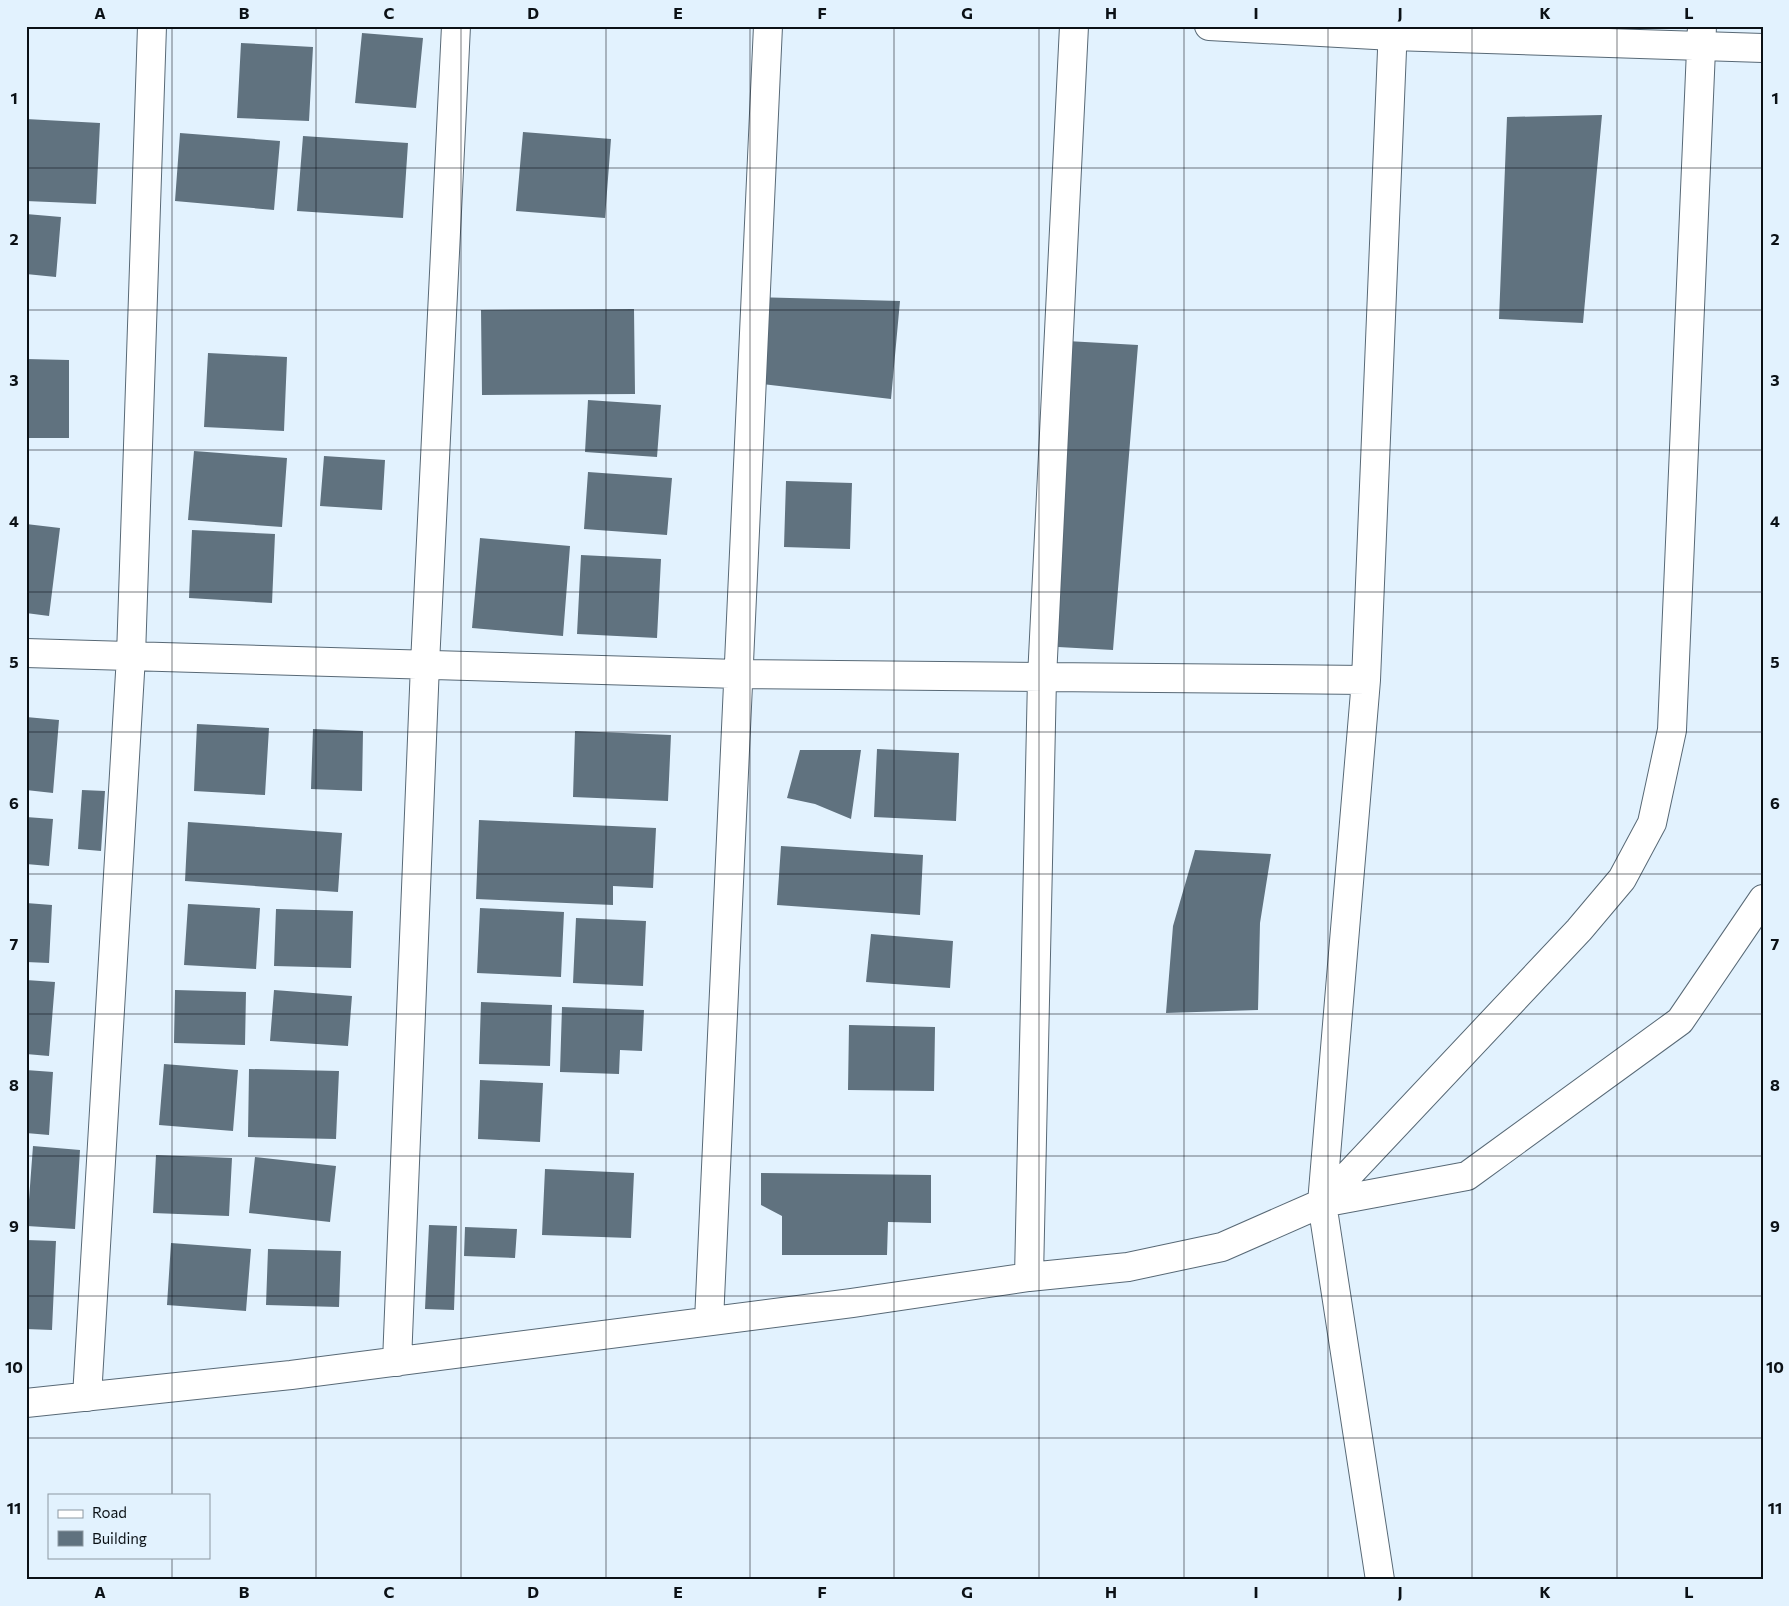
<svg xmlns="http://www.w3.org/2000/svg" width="1789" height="1606" font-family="Commissioner,sans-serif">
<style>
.building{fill:#60727f}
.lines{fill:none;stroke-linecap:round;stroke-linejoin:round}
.street-casing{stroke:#586976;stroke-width:30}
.street{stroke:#fff;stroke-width:28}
.grid{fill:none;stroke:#0b1116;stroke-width:1;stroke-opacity:0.55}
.neatline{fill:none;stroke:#0b1116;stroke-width:2}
.grid-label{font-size:16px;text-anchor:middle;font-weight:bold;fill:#0b1116}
</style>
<rect width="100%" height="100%" fill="#e2f2fe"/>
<path class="building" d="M362,33L423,38L416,108L355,103Z
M241,43L313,47L309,121L237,118Z
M1602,115L1583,323L1499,319L1507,117Z
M26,119L100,123L96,204L26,201Z
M523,132L611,139L605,218L516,211Z
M180,133L280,141L274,210L175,201Z
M303,136L408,143L403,218L297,211Z
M26,214L61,217L56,277L26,274Z
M756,297L900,301L891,399L753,383Z
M634,309L635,394L482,395L481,310Z
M1067,341L1138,345L1113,650L1058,647Z
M208,353L287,357L284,431L204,427Z
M26,359L69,360V438H26Z
M588,400L661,405L657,457L585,452Z
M194,451L287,458L282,527L188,520Z
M324,456L385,460L382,510L320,506Z
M588,472L672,478L667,535L584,529Z
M786,481L852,483L850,549L784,547Z
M26,524L60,528L49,616L26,613Z
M192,530L275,534L272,603L189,598Z
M480,538L570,546L563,636L472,628Z
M581,555L661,559L657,638L577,634Z
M26,717L59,720L53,793L26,790Z
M197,724L269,728L265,795L194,791Z
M313,729L363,731L362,791L311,789Z
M575,731L671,735L668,801L573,797Z
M877,749L959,753L956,821L874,817Z
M800,750H861L851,819L815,804L787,798Z
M82,790L105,791L101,851L78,849Z
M26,817L53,819L49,866L26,864Z
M479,820L656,828L653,888L613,886V905L476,899Z
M188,822L342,833L338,892L185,881Z
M781,846L923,855L920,915L777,905Z
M1195,850L1271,854L1260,923L1258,1010L1166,1013L1173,926Z
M26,903L52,905L49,963L26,962Z
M188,904L260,908L256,969L184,965Z
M480,908L564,912L561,977L477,973Z
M276,909L353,911L351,968L274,966Z
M576,918L646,921L643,986L573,983Z
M871,934L953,941L950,988L866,982Z
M26,980L55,982L49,1056L26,1054Z
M175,990L246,992L245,1045L174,1043Z
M274,990L352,996L348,1046L270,1041Z
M481,1002L552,1005L550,1066L479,1064Z
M562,1007L644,1010L642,1051L620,1050L619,1074L560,1072Z
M849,1025L935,1027L934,1091L848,1090Z
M164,1064L238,1070L233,1131L159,1125Z
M249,1069L339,1071L336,1139L248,1137Z
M26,1070L53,1072L49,1135L26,1133Z
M480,1080L543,1083L540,1142L478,1139Z
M33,1146L80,1150L75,1229L27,1226Z
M156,1155L232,1158L229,1216L153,1213Z
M255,1157L336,1166L330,1222L249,1213Z
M545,1169L634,1173L631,1238L542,1235Z
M761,1173L931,1175V1223L888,1222L887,1255H782V1216L761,1205Z
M429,1225L457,1226L454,1310L425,1309Z
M465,1227L517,1229L515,1258L464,1256Z
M26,1240L56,1241L52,1330L26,1329Z
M171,1243L251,1249L246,1311L167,1305Z
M268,1249L341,1251L339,1307L266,1305Z"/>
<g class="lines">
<g class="street-casing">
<path id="street" d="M1209,26L1393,36L1763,48
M26,653L738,674L1366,680
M1322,1203L1467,1176L1680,1021L1763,899
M1029,1277L1042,678L1074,26
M709,1321L768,26
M397,1362L425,664L456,26
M87,1397L131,656L152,26
M26,1403L291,1375L852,1303L1029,1277L1128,1267L1222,1247L1322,1203L1579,930L1622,879L1652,823L1672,730L1702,26
M1380,1580L1322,1203L1366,680L1393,26"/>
</g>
<use href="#street" class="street"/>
</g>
<path class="grid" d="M172,26V1495M316,26V1580M461,26V1580M606,26V1580M750,26V1580M894,26V1580M1039,26V1580M1184,26V1580M1328,26V1580M1472,26V1580M1617,26V1580M26,168H1763M26,310H1763M26,450H1763M26,592H1763M26,732H1763M26,874H1763M26,1014H1763M26,1156H1763M26,1296H1763M26,1438H1763M172,1557V1580"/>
<rect width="1789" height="1606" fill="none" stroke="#e2f2fe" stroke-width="55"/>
<rect x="48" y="1494" width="162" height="65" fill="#e2f2fe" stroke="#8c98a1"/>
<rect x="58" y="1510" width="25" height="8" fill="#ffffff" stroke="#8c98a1"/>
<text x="92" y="1518" font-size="15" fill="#0b1116">Road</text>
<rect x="58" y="1531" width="25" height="15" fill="#60727f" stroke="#8c98a1"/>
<text x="92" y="1544" font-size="15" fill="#0b1116">Building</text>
<rect x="28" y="28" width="1734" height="1550" class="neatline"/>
<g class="grid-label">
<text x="100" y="19">A</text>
<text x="244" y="19">B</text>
<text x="389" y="19">C</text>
<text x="533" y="19">D</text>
<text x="678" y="19">E</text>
<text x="822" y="19">F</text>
<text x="967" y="19">G</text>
<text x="1111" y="19">H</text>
<text x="1256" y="19">I</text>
<text x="1400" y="19">J</text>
<text x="1545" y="19">K</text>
<text x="1689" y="19">L</text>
<text x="14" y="104">1</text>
<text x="1775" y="104">1</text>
<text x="14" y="245">2</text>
<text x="1775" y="245">2</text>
<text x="14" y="386">3</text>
<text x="1775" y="386">3</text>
<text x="14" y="527">4</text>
<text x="1775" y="527">4</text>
<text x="14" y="668">5</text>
<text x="1775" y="668">5</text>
<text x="14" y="809">6</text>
<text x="1775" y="809">6</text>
<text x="14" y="950">7</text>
<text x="1775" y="950">7</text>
<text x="14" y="1091">8</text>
<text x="1775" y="1091">8</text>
<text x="14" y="1232">9</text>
<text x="1775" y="1232">9</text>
<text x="14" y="1373">10</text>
<text x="1775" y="1373">10</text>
<text x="14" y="1514">11</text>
<text x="1775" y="1514">11</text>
<text x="100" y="1598">A</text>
<text x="244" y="1598">B</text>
<text x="389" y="1598">C</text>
<text x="533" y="1598">D</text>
<text x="678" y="1598">E</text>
<text x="822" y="1598">F</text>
<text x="967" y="1598">G</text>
<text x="1111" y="1598">H</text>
<text x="1256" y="1598">I</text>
<text x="1400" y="1598">J</text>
<text x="1545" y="1598">K</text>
<text x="1689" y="1598">L</text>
</g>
</svg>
